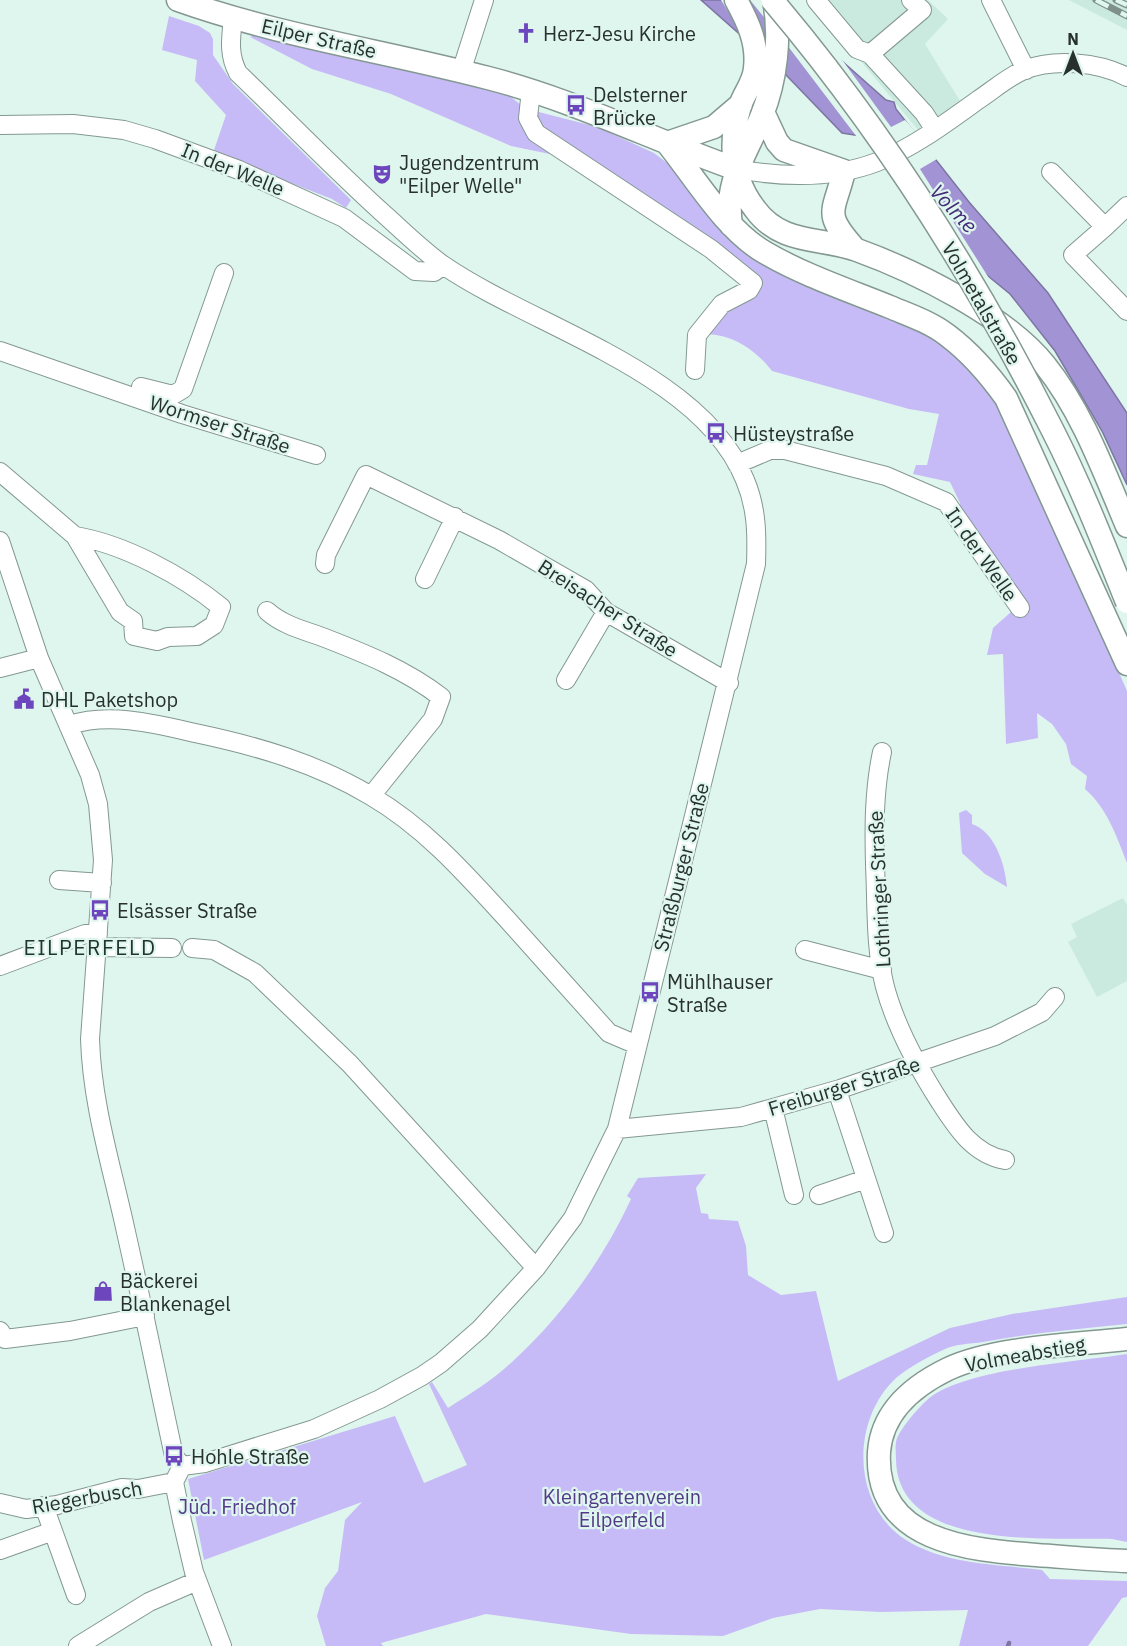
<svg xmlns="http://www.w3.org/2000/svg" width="1127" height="1646" font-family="'IBM Plex Sans',sans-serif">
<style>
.built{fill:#cbeadf}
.green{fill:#c7bbf7}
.water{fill:#a293d4;stroke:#7d75a2;stroke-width:1.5}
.pier{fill:#dff6ee}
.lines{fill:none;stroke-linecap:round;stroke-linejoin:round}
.stream{stroke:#7d75a2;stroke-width:4.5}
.minor-casing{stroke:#839891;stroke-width:20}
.major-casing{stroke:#839891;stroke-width:25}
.minor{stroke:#fff;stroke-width:18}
.major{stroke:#fff;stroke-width:22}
.rail-casing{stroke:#7f8f8a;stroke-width:7}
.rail{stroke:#dff6ee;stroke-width:4.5;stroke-dasharray:14;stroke-linecap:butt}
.major-bridge-casing{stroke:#839891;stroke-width:25;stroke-linecap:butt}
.major-bridge{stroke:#fff;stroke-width:22}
.labels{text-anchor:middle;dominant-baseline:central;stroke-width:4.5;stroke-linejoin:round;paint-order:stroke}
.poi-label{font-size:20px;fill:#27302d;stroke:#dff6ee;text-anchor:start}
.street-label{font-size:20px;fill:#27302d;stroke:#dff6ee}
.park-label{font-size:20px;fill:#523a88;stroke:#dff6ee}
.water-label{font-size:21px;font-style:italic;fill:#442b78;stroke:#dff6ee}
.neighbourhood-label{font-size:21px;letter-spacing:1.5px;fill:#22342e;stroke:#dff6ee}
</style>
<rect width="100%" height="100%" fill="#dff6ee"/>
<path class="built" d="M810,0H928L948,19L925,44L965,109L923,136Z
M1069,0H1127V30Z
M1123,898L1127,905V981L1097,997L1068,942L1077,937L1071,924Z"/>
<path class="green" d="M169,16L199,26L210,33L213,39V55L233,84L351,200L346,208L332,199L213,153L226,115L195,81L197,60L162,50Z
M275,29L488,78L527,110L528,118L574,159L511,146L391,94L312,69L250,37Z
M535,111L597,127L654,153L687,178L733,238L940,336L1001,402L1127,691V863C1117,837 1107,808 1085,789L1087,776L1071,764L1066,744L1052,724L1037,713L1038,738L1006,744L1003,654L987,655L993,628L1020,604L960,515V503L950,482L913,474L916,465H927L939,414L909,409L772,371C755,348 726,330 697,335L754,272L692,227L542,131Z
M966,810L972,815V824C995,832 1005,864 1007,887L985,874L962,853L959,813Z
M706,1174L696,1188L701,1213L708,1214L709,1219L738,1221L746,1246L748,1275L781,1295L816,1291L838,1381L950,1328L1012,1314L1127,1297V1324C1079,1329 1031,1333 983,1342C970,1344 954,1344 943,1350C928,1357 909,1367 896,1378C850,1421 852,1506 906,1540C946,1565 997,1564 1042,1570L1050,1579L1127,1581V1597L1122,1598L1088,1646H959L968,1610L881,1612L820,1609L773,1618L723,1636L631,1634L486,1614L381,1643L383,1646H326L317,1616L325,1588L338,1571L345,1520L362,1502L204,1560L188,1479L395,1416L424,1483L467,1465L429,1384L432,1382L448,1408C470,1394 493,1380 512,1362C562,1316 603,1260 631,1199L627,1196L638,1178Z
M1127,1354V1542L1112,1539C1050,1537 898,1552 896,1460C896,1454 895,1447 896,1442C898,1430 923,1402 932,1396C973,1368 1077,1362 1127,1354Z"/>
<path class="water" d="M701,0H773L886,100L894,102L896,109L969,202L1048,293L1127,413V485L1102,431L1055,351L1010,294L944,240L861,136L842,133L787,76Z"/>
<path class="pier" d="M721,0H745L756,15L767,41V21L750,0H777L835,50L891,127L905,120L908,123L937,159L920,169L992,283L942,243L904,199L787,45L785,59L739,29Z"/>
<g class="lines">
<path class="stream" d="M1008,1646L1009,1643"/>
<g class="minor-casing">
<path id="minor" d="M816,0L857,49L870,54
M911,0L922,10L870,54L924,113L935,130
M991,0L1026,70
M461,72L484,0
M531,90L528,118L536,133L711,249L753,283L749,290L722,304L697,335L695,370
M0,125L73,124L124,130L155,139L239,170L344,218L415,271L434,272L443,265
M736,169C781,177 833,179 877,162C914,147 946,123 978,100C993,90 1008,77 1024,70C1054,58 1099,62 1127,77
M1051,172L1105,227L1127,206
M1105,227L1073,255L1127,311
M0,351L182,414L316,455
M141,387L173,395L183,389L224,273
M737,464L770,450H785L886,476L946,502L1020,608
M0,472L75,536L120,612L133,621L134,636L157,641L168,637L197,636L214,625L221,607C183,576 124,544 75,536
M0,541L39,658L90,775L98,804L103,860L90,1039C92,1105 112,1167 126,1232C143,1307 158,1382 174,1456L182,1466
M325,564L326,555L366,475L499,540L586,590L606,612L729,683
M425,579L455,517
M267,611C284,626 304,630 325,638C366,654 406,670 441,697L433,719L371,796
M0,668L39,658
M566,680L606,612
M70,725C109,712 156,724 195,733C257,746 316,763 371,796C424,827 464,872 505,917C540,956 574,994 609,1033L637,1045
M882,752C874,790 874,827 875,865C877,906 875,948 885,987C896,1028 917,1066 940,1102C956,1127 973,1154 1005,1160
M59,880L102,883
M97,947L172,948
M192,948L214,950L255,973L350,1064L536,1268
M805,950L882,970
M0,966L85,934H98
M837,1090L884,1233
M773,1108L794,1195
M617,1129L741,1117L840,1089L995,1036L1042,1012L1055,997
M819,1195L866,1179
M0,1331L5,1339L70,1331L145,1316
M182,1466L205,1463L314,1429L380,1399L422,1376L441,1363L480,1329L536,1268L573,1218L617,1129L756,564C757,535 757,508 745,480C702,372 533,327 443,265C422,250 404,232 385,215C334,169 287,120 238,73C228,54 231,38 233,18
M182,1466L174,1482L182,1521L194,1572L222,1646
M0,1503L26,1509L57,1505L122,1488L138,1489L174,1482
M44,1506L76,1595
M0,1550L53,1531
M78,1646L149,1602L197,1581"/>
</g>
<g class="major-casing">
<path id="major" d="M178,0C279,36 385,51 488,78C574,100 653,140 736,169
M736,0C748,22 758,43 755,68C754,83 744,93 740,106C729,142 731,178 755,209C781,245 820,237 857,250C915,271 1006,316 1045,365C1082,411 1104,472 1127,526
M763,112L777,142L784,150L844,171C834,213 822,212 855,249
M667,143C696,179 725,229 764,252C803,275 848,290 890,307C909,315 930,322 947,335C971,353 989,374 1006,398L1127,664
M667,143L714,127L741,104
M731,225C724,181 747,154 762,115C776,80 781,37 774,0
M1127,1339C1074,1345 995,1347 948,1369C913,1386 882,1411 879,1452C874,1542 969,1550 1036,1555C1066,1557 1097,1560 1127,1561"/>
</g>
<use href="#minor" class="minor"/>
<use href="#major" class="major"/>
<g class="rail-casing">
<path id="rail" d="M1096,0L1127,16
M1116,0L1127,5"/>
</g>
<use href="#rail" class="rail"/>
<g class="major-bridge-casing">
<path id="major-bridge" d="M772,0C883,131 976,278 1053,431C1081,486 1104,545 1127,602"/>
</g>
<use href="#major-bridge" class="major-bridge"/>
</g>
<defs>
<g id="church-bare" transform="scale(1.62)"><path d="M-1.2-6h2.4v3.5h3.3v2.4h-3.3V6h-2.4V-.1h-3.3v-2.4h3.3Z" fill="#6d46be" stroke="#dff6ee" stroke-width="2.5" paint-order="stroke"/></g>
<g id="bus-bare" transform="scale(1.62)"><path d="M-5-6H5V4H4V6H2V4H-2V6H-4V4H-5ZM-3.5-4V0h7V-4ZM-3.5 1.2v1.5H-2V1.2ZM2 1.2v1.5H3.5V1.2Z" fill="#6d46be" stroke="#dff6ee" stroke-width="2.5" paint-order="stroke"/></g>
<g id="theatre-bare" transform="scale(1.62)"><path d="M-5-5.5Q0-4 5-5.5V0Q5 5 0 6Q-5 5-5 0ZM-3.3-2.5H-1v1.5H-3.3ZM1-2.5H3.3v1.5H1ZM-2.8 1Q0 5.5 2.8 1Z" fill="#6d46be" stroke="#dff6ee" stroke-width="2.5" paint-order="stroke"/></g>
<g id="civic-bare" transform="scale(1.62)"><path d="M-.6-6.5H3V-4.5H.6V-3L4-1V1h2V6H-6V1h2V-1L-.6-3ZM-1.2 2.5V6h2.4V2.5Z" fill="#6d46be" stroke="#dff6ee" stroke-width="2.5" paint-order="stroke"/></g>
<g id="shop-bare" transform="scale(1.62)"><path d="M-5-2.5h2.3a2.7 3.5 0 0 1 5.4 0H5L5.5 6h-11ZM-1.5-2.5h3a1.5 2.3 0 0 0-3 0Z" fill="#6d46be" stroke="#dff6ee" stroke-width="2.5" paint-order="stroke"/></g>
</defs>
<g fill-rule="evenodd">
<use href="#church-bare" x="526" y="33"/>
<use href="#bus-bare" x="576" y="105"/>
<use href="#theatre-bare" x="382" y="174"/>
<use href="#bus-bare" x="716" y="433"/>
<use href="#civic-bare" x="24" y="699"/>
<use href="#bus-bare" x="100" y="910"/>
<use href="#bus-bare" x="650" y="992"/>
<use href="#shop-bare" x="103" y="1291"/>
<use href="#bus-bare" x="174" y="1456"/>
</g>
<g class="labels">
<g class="poi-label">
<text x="543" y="33">Herz-Jesu Kirche</text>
<text x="593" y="94">Delsterner<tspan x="593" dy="23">Brücke</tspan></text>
<text x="399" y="162">Jugendzentrum<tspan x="399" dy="23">"Eilper Welle"</tspan></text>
<text x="733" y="433">Hüsteystraße</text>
<text x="41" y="699">DHL Paketshop</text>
<text x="117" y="910">Elsässer Straße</text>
<text x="667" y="981">Mühlhauser<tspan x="667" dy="23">Straße</tspan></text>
<text x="120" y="1280">Bäckerei<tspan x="120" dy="23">Blankenagel</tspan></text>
<text x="191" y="1456">Hohle Straße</text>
</g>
<g class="street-label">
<text transform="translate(319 38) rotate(13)">Eilper Straße</text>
<text transform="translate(233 169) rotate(22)">In der Welle</text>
<text transform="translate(982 303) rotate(60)">Volmetalstraße</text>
<text transform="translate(220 424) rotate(18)">Wormser Straße</text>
<text transform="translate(982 554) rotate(55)">In der Welle</text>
<text transform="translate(608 608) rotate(33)">Breisacher Straße</text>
<text transform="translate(681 867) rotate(-76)">Straßburger Straße</text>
<text transform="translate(879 889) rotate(-93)">Lothringer Straße</text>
<text transform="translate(844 1086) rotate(-17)">Freiburger Straße</text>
<text transform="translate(1025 1354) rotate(-10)">Volmeabstieg</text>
<text transform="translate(87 1497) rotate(-10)">Riegerbusch</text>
</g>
<g class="park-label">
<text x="622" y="1496">Kleingartenverein<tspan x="622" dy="23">Eilperfeld</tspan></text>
<text x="237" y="1506">Jüd. Friedhof</text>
</g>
<g class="water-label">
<text transform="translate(954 208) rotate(47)">Volme</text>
</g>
<g class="neighbourhood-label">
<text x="90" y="947">EILPERFELD</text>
</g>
</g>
<g transform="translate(1073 54)" stroke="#dff6ee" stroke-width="4.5" paint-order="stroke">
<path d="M0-4.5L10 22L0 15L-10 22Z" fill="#27302d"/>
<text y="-9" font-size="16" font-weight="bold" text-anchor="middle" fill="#27302d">N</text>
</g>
</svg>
